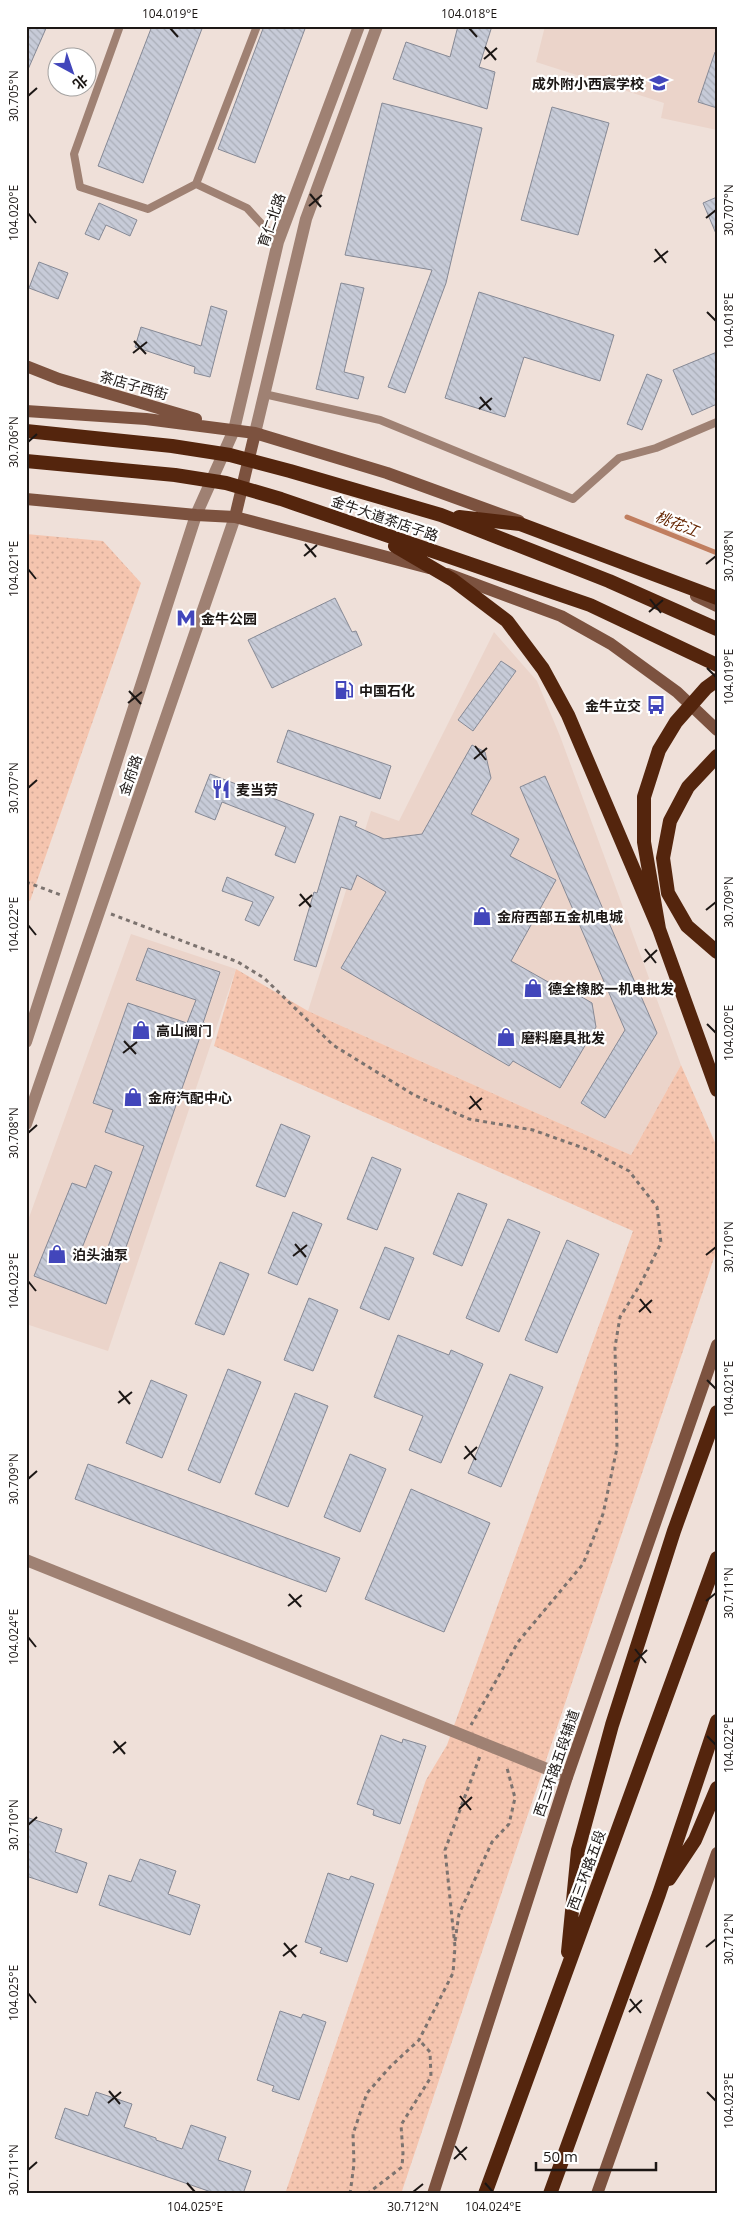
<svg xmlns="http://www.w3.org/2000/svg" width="743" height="2220" font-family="'Open Sans','Noto Sans SC',sans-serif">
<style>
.built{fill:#ebd4ca}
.park{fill:url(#park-dots)}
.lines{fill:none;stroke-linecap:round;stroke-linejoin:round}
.stream{stroke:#c07e5f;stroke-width:5}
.building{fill:url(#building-back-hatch);stroke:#868995}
.path{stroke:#7c736f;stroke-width:3;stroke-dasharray:4 4;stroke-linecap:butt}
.service{stroke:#9f8173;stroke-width:8}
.tertiary{stroke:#9f8173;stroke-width:12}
.secondary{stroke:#7c523f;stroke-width:12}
.trunk{stroke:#54250d;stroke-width:14}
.ticks{fill:none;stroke:#1c1715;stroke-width:2}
.labels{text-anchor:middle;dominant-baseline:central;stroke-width:4.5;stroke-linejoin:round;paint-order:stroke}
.poi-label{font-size:14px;font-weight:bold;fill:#1c1715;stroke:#fff;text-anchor:start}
.street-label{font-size:14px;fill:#1c1715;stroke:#fff}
.water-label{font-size:15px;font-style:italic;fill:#672905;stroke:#fff}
.neatline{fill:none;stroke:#1c1715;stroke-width:2}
.ticks-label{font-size:12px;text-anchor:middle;fill:#1c1715}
</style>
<defs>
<pattern id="park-dots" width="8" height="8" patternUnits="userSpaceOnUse" patternTransform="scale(1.25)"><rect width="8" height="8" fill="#f5c5af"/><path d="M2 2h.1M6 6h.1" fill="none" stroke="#d1a896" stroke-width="1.8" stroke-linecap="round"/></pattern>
<pattern id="building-back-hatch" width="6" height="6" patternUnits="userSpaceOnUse" patternTransform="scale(1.25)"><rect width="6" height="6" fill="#c7cbd8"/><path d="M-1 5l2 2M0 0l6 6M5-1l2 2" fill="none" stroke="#aaaeb8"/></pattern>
</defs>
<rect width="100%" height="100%" fill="#efe0d9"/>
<path class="built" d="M545,26H717V130L661,118L664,103L536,62Z
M494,632L537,681L560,736L681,1065L631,1155L308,1011L371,811L399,821Z
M131,934L236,969L108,1351L26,1324V1226Z"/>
<path class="park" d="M26,534L103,541L141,583L30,901L26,900Z
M236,969L308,1011L631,1155L681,1065L717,1147V1249L401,2194H285L426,1780L447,1745L633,1231L214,1046Z"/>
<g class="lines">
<path class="stream" d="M627,517L717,553"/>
</g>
<path class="building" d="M26,26H47L26,74Z
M152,26H203L143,183L98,166Z
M264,26H306L255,163L218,149Z
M458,26H492L479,67L495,72L487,109L393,79L406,42L450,57Z
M715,52H717V108L698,102Z
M382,103L482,128L446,283L405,393L388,387L432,270L345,255Z
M552,107L609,123L578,235L521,220Z
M717,197V236L703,203Z
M99,203L137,220L130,236L106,225L99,240L85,234Z
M39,262L68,273L58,299L29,288Z
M341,283L364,288L344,372L364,377L358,399L316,389Z
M479,292L614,335L600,381L524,357L505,417L445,398Z
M211,306L227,311L210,377L194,373L195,367L135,347L141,327L201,346Z
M717,352V404L692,415L673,370Z
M647,374L662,380L642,430L627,424Z
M335,598L352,632L356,631L362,645L272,688L248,640Z
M501,661L516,671L473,731L458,720Z
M288,730L391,766L380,799L277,762Z
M472,745L485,752L491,778L471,814L519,839L510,856L556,880L511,961L573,996L575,993L592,1003L596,1027L560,1088L513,1061L509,1066L341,968L386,892L357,875L351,890L341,887L316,967L294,960L314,892L317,893L340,816L357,822L355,826L384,839L422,834Z
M210,774L314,814L295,863L275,855L286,827L222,802L215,820L195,812Z
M545,776L657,1033L605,1118L581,1103L625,1030L520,787Z
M227,877L274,897L259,926L245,920L253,902L222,891Z
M148,948L220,972L203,1023H205L106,1304L34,1276L72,1183L86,1188L95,1165L112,1172L80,1253L103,1261L144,1146L105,1132L113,1110L93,1103L128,1003L187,1023L196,1000L136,980Z
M281,1124L310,1136L285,1197L256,1186Z
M372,1157L401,1169L377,1230L347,1219Z
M458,1193L487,1204L462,1266L433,1254Z
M293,1212L322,1224L297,1285L268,1273Z
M508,1219L540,1232L499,1332L466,1318Z
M567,1240L599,1254L557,1353L525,1340Z
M385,1247L414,1258L389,1320L360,1308Z
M220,1262L249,1274L224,1335L195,1324Z
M309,1298L338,1310L313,1371L284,1360Z
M398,1335L449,1355L451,1350L483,1364L441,1463L409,1450L423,1416L374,1397Z
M228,1369L261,1382L220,1483L188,1470Z
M510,1374L543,1387L501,1487L468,1473Z
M151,1380L187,1395L162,1458L126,1443Z
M295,1393L328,1406L288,1507L255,1494Z
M350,1454L386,1469L360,1532L324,1517Z
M88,1464L340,1558L326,1592L75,1499Z
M411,1489L490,1523L444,1632L365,1599Z
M381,1735L402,1743L403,1739L426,1746L400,1824L373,1815L374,1810L357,1804Z
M26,1817L62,1829L55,1852L87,1863L77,1893L26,1876Z
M140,1859L176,1871L168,1894L200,1905L190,1935L99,1905L109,1875L131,1882Z
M328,1873L349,1880L351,1876L374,1884L347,1962L320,1953L322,1948L305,1942Z
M280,2011L301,2018L303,2014L326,2022L299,2100L272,2091L274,2086L257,2080Z
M96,2092L132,2104L124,2127L156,2138V2140L182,2149L191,2125L226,2137L218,2160L251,2171L243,2194H217L55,2138L65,2108L88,2116Z"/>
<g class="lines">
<path class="path" d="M26,882L61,895
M111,914L238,962L264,978L333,1045L414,1095L469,1119L533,1130L589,1150L629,1171L657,1207L661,1243L640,1285L620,1317L615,1347L617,1448L603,1514L583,1564L518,1642L471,1725
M455,1941L459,1914L492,1842L509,1824L515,1798L507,1768
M350,2194L354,2164L353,2134L367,2093L391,2066L419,2040L453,1973L455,1947L445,1850L480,1756
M367,2194L402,2167L403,2153L401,2125L431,2077L430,2052L419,2040"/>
<path class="service" d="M120,26L74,154L80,187L148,209L196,184L257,26
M196,184L247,208L278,242
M264,394L380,420L573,499L619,458L656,448L717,422"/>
<path class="tertiary" d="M255,433L306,219L377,26
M26,1042L196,515L234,430L278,242L359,26
M26,1124L235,517
M26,1560L567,1777"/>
<path class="secondary" d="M26,366L59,379L196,419
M26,411L146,419L255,433L387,473L519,521
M26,499L196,515L235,517L429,568
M235,517L255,433
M448,574L561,616L611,644L677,692L717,730
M696,596L717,606
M433,2194L567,1777L717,1345
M597,2194L717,1853"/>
<path class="trunk" d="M26,431L172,446L230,455L290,471L441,515L609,581L717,629
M26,461L175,475L226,483L281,499L590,605L717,665
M459,517L520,524L717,598
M395,546L453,580L507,621L543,669L568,715L659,929
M717,680L706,688L676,722L659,750L644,797V842L659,929L717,1090
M717,756L688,787L670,821L663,858L668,893L687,926L717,952
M669,1879L695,1840L717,1788
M568,1952L578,1850L612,1725L674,1531L717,1412
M485,2194L717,1558
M550,2194L659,1894L717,1721"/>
</g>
<path class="ticks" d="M170,28L178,37M469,28L477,37M485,47L496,60M484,59L497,48M28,96L37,88M310,194L321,207M309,206L322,195M28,213L36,223M706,218L716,210M655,249L666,263M654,262L668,251M707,312L716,321M134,341L146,354M133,353L147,342M480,397L491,410M479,409L492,398M28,442L37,434M305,544L316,557M304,556L317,545M706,564L716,556M28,569L36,579M650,599L661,613M649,612L663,600M707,668L716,677M129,691L141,704M128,703L142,692M475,746L486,760M474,759L487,748M28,788L37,780M300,894L311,907M299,906L312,895M706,910L716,902M28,925L36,935M645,949L656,963M644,962L657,950M707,1024L716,1033M124,1041L136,1054M123,1053L137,1042M470,1096L481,1110M469,1109L482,1098M28,1133L37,1125M295,1244L306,1257M706,1255L716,1247M293,1256L307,1245M28,1281L36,1291M640,1299L651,1313M639,1312L652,1300M707,1380L716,1389M119,1391L130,1404M118,1403L132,1392M465,1446L476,1460M464,1459L477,1447M28,1479L37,1471M289,1594L301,1607M706,1601L716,1593M288,1606L302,1595M28,1637L36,1647M635,1649L646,1663M634,1662L647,1650M707,1736L716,1745M114,1741L125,1754M113,1753L126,1742M460,1796L471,1810M459,1809L472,1797M28,1825L37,1817M284,1943L296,1957M706,1947L716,1939M283,1956L297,1945M28,1993L36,2003M630,1999L641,2013M629,2012L642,2000M109,2091L120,2104M707,2092L716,2101M108,2103L121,2092M455,2146L466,2160M454,2159L467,2147M28,2170L37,2162M187,2183L195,2192M485,2183L493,2192M413,2192L423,2184"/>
<defs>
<g id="school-bare" transform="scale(1.5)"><path d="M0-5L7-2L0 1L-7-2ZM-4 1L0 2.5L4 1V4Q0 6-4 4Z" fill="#4246bb" stroke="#fff" stroke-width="2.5" paint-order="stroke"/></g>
<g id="metro-bare" transform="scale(1.5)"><path d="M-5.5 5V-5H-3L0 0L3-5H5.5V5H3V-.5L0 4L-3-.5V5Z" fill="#4246bb" stroke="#fff" stroke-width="2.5" paint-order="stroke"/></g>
<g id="fuel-bare" transform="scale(1.5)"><path d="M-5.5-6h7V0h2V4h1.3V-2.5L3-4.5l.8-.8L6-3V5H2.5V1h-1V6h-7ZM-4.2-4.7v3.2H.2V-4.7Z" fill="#4246bb" stroke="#fff" stroke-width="2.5" paint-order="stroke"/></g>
<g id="bus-bare" transform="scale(1.5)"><path d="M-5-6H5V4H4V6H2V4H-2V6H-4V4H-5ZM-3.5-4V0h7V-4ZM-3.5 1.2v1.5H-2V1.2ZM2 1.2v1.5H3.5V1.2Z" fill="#4246bb" stroke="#fff" stroke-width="2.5" paint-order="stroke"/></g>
<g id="restaurant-bare" transform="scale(1.5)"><path d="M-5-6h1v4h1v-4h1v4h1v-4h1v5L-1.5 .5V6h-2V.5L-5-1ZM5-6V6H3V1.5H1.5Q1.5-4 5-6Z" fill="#4246bb" stroke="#fff" stroke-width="2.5" paint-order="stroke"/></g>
<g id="shop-bare" transform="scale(1.5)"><path d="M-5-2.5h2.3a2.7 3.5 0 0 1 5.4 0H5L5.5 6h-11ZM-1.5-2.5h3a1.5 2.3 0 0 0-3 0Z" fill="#4246bb" stroke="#fff" stroke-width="2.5" paint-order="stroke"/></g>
</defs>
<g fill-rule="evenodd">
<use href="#school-bare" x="659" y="83"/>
<use href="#metro-bare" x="186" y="618"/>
<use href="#fuel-bare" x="344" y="690"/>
<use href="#bus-bare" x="656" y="705"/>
<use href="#restaurant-bare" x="221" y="789"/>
<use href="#shop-bare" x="482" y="916"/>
<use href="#shop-bare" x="533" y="988"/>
<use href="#shop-bare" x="141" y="1030"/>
<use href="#shop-bare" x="506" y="1037"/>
<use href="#shop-bare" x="133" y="1097"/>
<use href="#shop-bare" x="57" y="1254"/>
</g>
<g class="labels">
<g class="poi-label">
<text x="644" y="83" text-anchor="end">成外附小西宸学校</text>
<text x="201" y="618">金牛公园</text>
<text x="359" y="690">中国石化</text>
<text x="641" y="705" text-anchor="end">金牛立交</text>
<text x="236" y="789">麦当劳</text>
<text x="497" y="916">金府西部五金机电城</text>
<text x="548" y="988">德全橡胶一机电批发</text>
<text x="156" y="1030">高山阀门</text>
<text x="521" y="1037">磨料磨具批发</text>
<text x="148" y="1097">金府汽配中心</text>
<text x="72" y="1254">泊头油泵</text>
</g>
<g class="street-label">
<text transform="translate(271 220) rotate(-71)">育仁北路</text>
<text transform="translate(134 385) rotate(16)">茶店子西街</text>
<text transform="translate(385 518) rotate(19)">金牛大道茶店子路</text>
<text transform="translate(130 775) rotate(-71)">金府路</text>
<text transform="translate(556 1763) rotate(-71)">西三环路五段辅道</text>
<text transform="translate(586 1870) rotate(-70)">西三环路五段</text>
</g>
<g class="water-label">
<text transform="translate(677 523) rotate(22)">桃花江</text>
</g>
</g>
<rect width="743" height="2220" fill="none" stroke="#ffffff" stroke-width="55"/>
<g transform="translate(72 72) rotate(140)"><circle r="24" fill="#ffffff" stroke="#a4a2a1"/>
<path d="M0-4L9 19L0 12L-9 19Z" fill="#4246bb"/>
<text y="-8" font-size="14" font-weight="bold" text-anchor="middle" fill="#1c1715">北</text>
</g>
<path d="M536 2162v8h120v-8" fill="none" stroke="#1c1715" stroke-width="2.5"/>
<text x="543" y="2162" font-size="15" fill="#1c1715" stroke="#ffffff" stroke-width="4" paint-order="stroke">50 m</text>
<rect x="28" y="28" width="688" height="2164" class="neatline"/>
<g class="ticks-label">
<text x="170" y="18">104.019°E</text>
<text x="469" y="18">104.018°E</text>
<text transform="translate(14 96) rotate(-90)" y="4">30.705°N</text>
<text transform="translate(729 210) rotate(-90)" y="4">30.707°N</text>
<text transform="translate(14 213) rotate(-90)" y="4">104.020°E</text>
<text transform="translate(729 321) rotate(-90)" y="4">104.018°E</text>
<text transform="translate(14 442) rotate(-90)" y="4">30.706°N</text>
<text transform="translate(729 556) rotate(-90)" y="4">30.708°N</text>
<text transform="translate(14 569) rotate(-90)" y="4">104.021°E</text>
<text transform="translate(729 677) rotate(-90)" y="4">104.019°E</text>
<text transform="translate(14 788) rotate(-90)" y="4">30.707°N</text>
<text transform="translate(729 902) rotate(-90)" y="4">30.709°N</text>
<text transform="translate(14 925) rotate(-90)" y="4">104.022°E</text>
<text transform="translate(729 1033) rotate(-90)" y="4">104.020°E</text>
<text transform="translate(14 1133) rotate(-90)" y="4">30.708°N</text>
<text transform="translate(729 1247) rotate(-90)" y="4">30.710°N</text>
<text transform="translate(14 1281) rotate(-90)" y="4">104.023°E</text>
<text transform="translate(729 1389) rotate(-90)" y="4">104.021°E</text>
<text transform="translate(14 1479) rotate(-90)" y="4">30.709°N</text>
<text transform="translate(729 1593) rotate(-90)" y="4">30.711°N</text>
<text transform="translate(14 1637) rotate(-90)" y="4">104.024°E</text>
<text transform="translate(729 1745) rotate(-90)" y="4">104.022°E</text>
<text transform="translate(14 1825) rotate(-90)" y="4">30.710°N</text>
<text transform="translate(729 1939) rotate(-90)" y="4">30.712°N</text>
<text transform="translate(14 1993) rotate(-90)" y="4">104.025°E</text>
<text transform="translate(729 2101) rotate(-90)" y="4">104.023°E</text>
<text transform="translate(14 2170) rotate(-90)" y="4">30.711°N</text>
<text x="195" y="2211">104.025°E</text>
<text x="413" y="2211">30.712°N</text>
<text x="493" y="2211">104.024°E</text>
</g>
</svg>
